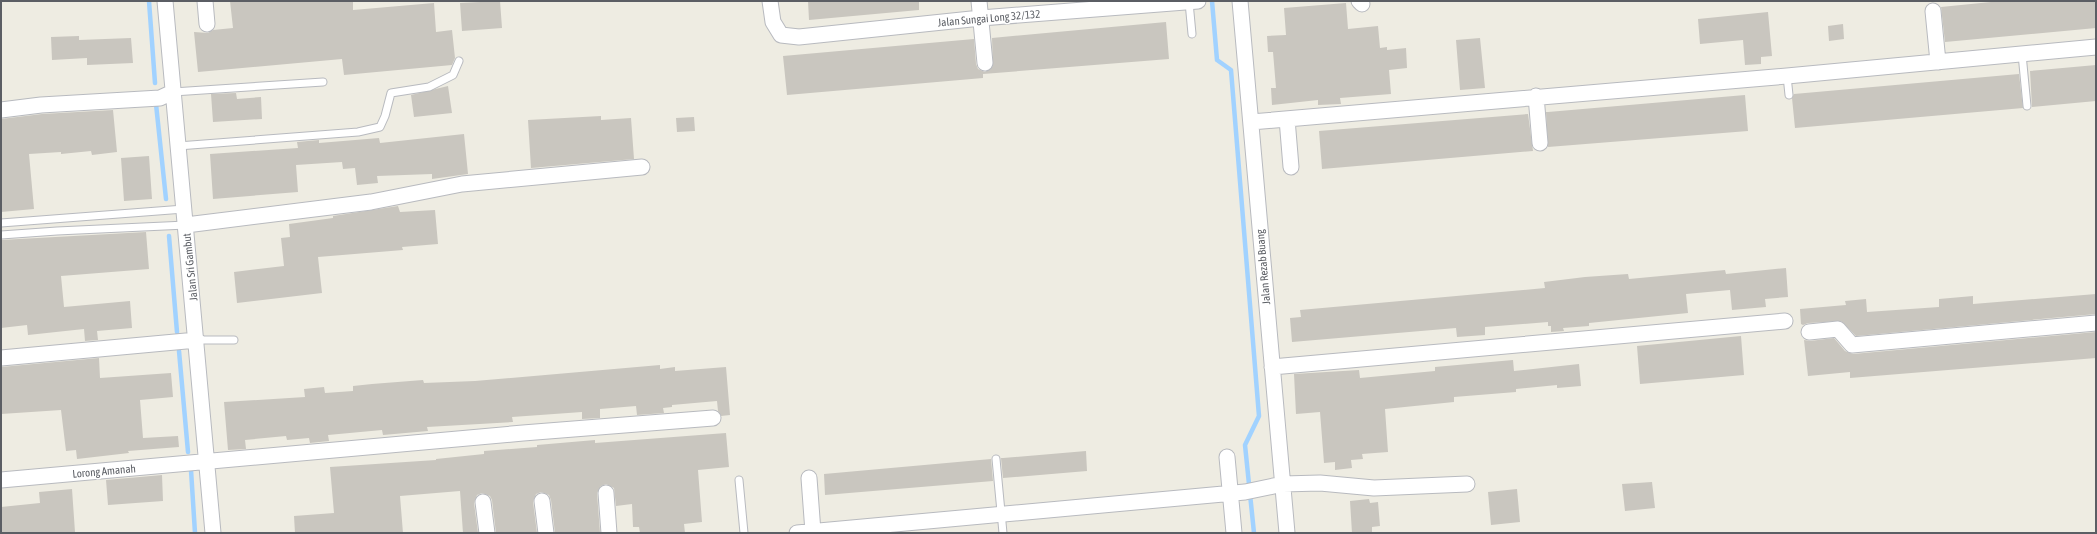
<svg xmlns="http://www.w3.org/2000/svg" width="2097" height="534" font-family="'Asap Condensed',sans-serif">
<style>
.lines{fill:none;stroke-linecap:round;stroke-linejoin:round}
.stream{stroke:#a1d2ff;stroke-width:4.5}
.building{fill:#c9c6bf}
.lane-casing{stroke:#b8babf;stroke-width:9}
.street-casing{stroke:#b8babf;stroke-width:17}
.lane{stroke:#fff;stroke-width:7}
.street{stroke:#fff;stroke-width:15}
.labels{text-anchor:middle;dominant-baseline:central;stroke-width:3;stroke-linejoin:round;paint-order:stroke}
.street-label{font-size:11px;fill:#5b5e64;stroke:#fff}
</style>
<rect width="100%" height="100%" fill="#eeece2"/>
<g class="lines">
<path class="stream" d="M149,1L155,83
M1212,1L1217,60L1231,70L1259,416L1245,445L1254,533
M156,104L166,199
M169,236L177,332
M179,351L188,452
M191,470L195,533"/>
</g>
<path class="building" d="M230,1H353V10L434,3L436,32L452,30L455,58L452,65L344,75L342,59L198,72L194,32L208,33L213,30L233,28Z
M500,1L502,28L462,31L460,3Z
M808,1H919V10L809,20Z
M2001,1H2096V28L1945,42L1941,7Z
M1346,3L1348,29L1378,26L1380,48L1387,47V50L1406,48L1407,68L1389,70L1391,94L1340,98L1341,104L1318,105V100L1272,105L1271,88H1276L1273,52H1268L1267,36L1286,35L1284,8Z
M1768,12L1772,56L1761,57V64L1745,65L1743,40L1700,44L1698,19Z
M1166,22L1169,59L983,74V78L787,95L783,56L974,39L976,64L978,69L985,72L993,66L992,38Z
M1843,24L1844,39L1829,41L1828,26Z
M79,36V40L131,38L133,63L87,65V58L52,60L51,37Z
M1480,38L1485,88L1460,90L1456,40Z
M2096,65V101L2032,107L2030,71Z
M2019,74L2023,108L1795,128L1792,98L1794,94Z
M448,86L452,113L414,117L411,95Z
M236,93L237,99L261,97L262,119L213,122L211,94Z
M1745,95L1748,131L1548,147L1546,112H1548Z
M113,110L117,152L92,155L91,151L61,154V152L29,154L34,209L1,212V119L42,114Z
M1528,114L1533,151L1322,169L1319,131Z
M601,116V120L631,118L634,159L531,168L528,120Z
M694,117L695,131L677,132L676,118Z
M464,134L468,174L432,179V174L377,176L378,183L357,185L355,168L343,169L342,162L296,165L298,192L213,199L210,154L298,148L297,142L319,140V143L379,138L380,143Z
M149,156L152,199L124,201L121,158Z
M398,206L400,212L435,210L438,244L402,247L403,250L318,257L322,293L237,303L234,272L284,266L281,238L290,237L289,224L333,218V216Z
M146,232L149,269L61,276L64,307L130,301L132,328L97,331L98,340L85,341L84,329L28,335L27,325L1,328V240Z
M1786,268L1788,297L1765,299L1766,307L1732,310L1730,290L1686,294L1688,313L1589,323V326L1563,328L1564,331L1551,332V326H1548V322L1485,327V335L1457,337L1456,328L1292,342L1290,318L1301,317L1300,310L1545,288L1544,282L1585,277L1628,274L1629,279L1725,270L1726,274Z
M2096,294V314L1856,336L1841,321L1808,323L1803,325L1801,324L1800,309L1846,305L1845,301L1866,299L1867,312L1939,307V299L1973,296V304Z
M2096,332V358L1850,378V372L1808,376L1804,340L1810,341L1834,338L1845,351L1853,354Z
M1741,336L1744,375L1640,384L1637,346Z
M99,358L100,378L171,373L173,397L140,400L143,438L178,436L179,447L128,451L129,453L77,459L76,450L66,451L61,410L1,414V367Z
M1513,360L1514,371L1579,364L1581,386L1557,388V385L1516,389V392L1454,397V402L1385,409L1388,452L1362,454L1363,459L1351,460L1352,468L1335,470V462L1324,463L1320,412L1296,414L1294,374L1359,370L1360,378L1435,371V367Z
M660,365V369L675,367V371L726,367L730,415L721,416L718,411L717,401L672,405V407L663,408L664,413L637,415L636,406L600,409V418L582,419V412L512,417L513,422L427,427L428,431L383,435L382,430L328,435L329,441L310,443L309,438L287,440L286,436L245,440L246,449L228,450L224,402L305,397L304,389L324,387L325,393L353,391V386L372,384L423,380L424,383L475,381Z
M726,433L729,467L698,470L702,522L684,524L685,533H640L639,527H633L632,504L616,506L614,488L606,484L601,486L597,493L600,533H555L551,500L549,495L541,492L536,494L533,502L537,533H496L492,500L490,496L482,493L477,495L474,503L478,533H463L460,491L400,496L403,533H295L294,516L334,513L330,467L436,460V459L484,454V451L537,447V445L595,440V443Z
M1086,451L1087,471L1003,478L1001,458H1003Z
M991,459L993,481L825,495L824,474Z
M162,475L163,501L108,505L106,480Z
M1652,482L1655,508L1625,511L1622,484Z
M72,489L75,532L1,533V507L40,503L39,492Z
M1517,489L1520,522L1491,525L1488,492Z
M1369,499L1370,503L1378,502L1380,526L1372,527V533H1352L1350,501Z"/>
<g class="lines">
<g class="lane-casing">
<path id="lane" d="M1189,2L1192,34
M2022,54L2027,106
M1787,76L1789,95
M173,92L323,82
M178,146L358,132L380,127L385,116L391,93L429,87L453,75L459,61
M1,223L184,209
M1,235L57,231L186,225
M197,340H234
M996,459L1003,533
M739,480L744,533"/>
</g>
<g class="street-casing">
<path id="street" d="M165,1L213,533
M205,1L207,24
M770,1L773,22L781,35L799,37L981,18L1198,1
M979,1L985,63
M1240,1L1287,533
M1359,1L1362,4
M1933,11L1938,62
M1536,96L1540,143
M1,110L41,105L160,98L173,92
M1287,119L1291,167
M1251,122L1787,76L2096,47
M186,225L371,202L462,184L642,167
M1809,332L1838,329L1852,345L2096,323
M1,358L197,340
M1272,367L1785,321
M1227,457L1234,533
M809,478L813,532
M1,480L523,433L713,418
M606,493L609,533
M542,501L546,533
M483,502L487,533
M797,533L1245,492L1283,484L1320,483L1374,488L1467,484"/>
</g>
<use href="#lane" class="lane"/>
<use href="#street" class="street"/>
</g>
<g class="labels">
<g class="street-label">
<text transform="translate(989 18) rotate(-5)">Jalan Sungai Long 32/132</text>
<text transform="translate(190 267) rotate(-96)">Jalan Sri Gambut</text>
<text transform="translate(1263 267) rotate(-95)">Jalan Rezab Buang</text>
<text transform="translate(104 471) rotate(-5)">Lorong Amanah</text>
</g>
</g>
<rect width="2097" height="534" fill="none" stroke="#5b5e64" stroke-width="4"/>
</svg>
